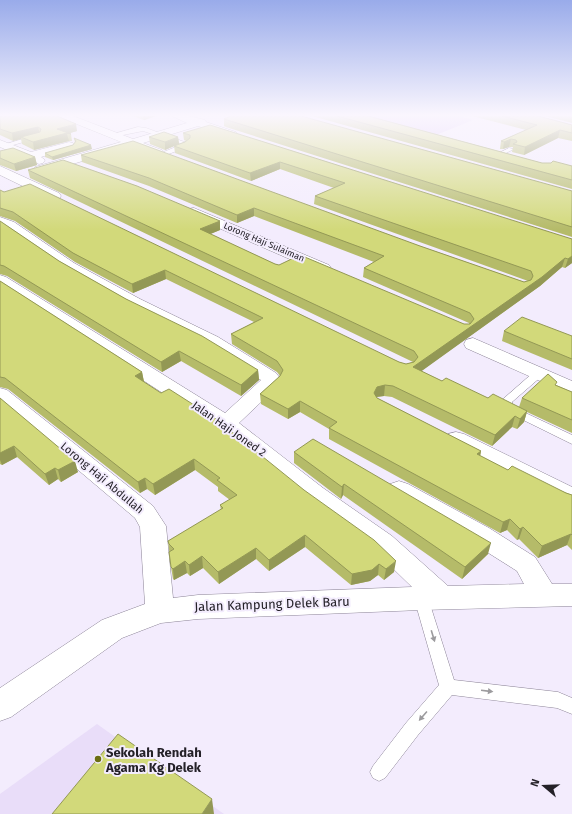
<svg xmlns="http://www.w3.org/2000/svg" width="572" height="814" font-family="'Fira Sans',sans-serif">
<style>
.built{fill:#e9ddf9}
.green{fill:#ddc9f8}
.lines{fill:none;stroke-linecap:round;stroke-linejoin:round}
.lane-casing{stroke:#8c8497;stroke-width:1}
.street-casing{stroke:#8c8497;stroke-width:1}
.lane{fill:#fff;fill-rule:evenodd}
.street{fill:#fff;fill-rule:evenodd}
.wall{fill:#b5bb69}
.shaded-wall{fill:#939855}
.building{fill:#d2d97a;stroke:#939855}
.oneway{fill:#9c9b9e}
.poi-dot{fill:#6b6e13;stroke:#f3ecfd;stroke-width:1.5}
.labels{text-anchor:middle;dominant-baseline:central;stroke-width:4;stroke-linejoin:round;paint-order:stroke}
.far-street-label{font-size:9px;fill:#242128;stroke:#f3ecfd}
.street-label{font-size:11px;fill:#242128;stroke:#f3ecfd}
.near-street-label{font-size:13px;fill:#242128;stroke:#f3ecfd}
.near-poi-label{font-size:13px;font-weight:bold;fill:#242128;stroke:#f3ecfd;text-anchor:start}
</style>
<rect width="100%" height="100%" fill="#f3ecfd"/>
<path class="built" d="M97,724L224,814H0V794Z"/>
<path class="green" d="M364,116H460L473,120L436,135Z"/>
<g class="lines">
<g class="lane-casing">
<path id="lane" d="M138,127L146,128L190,144L185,148L163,156L160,154L161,153L183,144L143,131L113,137L110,135Z
M36,135L38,136V138L6,147L3,145Z
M509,148L514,149L502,155L497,154Z
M539,370L543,371L544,373L543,375L512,402L513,407L572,435V444L505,411L502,405L503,399L535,371Z
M421,592L426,594L428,598L454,680L558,692L572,698V714L557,708L452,695L418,735L385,778L379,781L373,778L370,772L373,766L406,723L439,685L414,598L416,594Z"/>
</g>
<g class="street-casing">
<path id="street" d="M57,116H73L133,139L187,123L172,116H189L205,120L206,122L236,132L237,134L232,137L198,126L143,143L162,150L164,152L162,154H154L132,146L43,173H35L33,170L35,167L121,142Z
M0,140L31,152L69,142L73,143L75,145L73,147L41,157L45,160L43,163L39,164L0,147Z
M0,166L59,193L61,196L59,199H49L0,175Z
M194,208L329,265L331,268L329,271L323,273L317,271L189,215L187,212L189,209Z
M0,217L14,222L74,263L140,299L218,337L276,373L282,381L279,385L239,423L323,488L392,536L448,586L524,584L517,571L471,542L390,496L387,490L390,484L399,481L408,484L489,528L535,557L552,584H572V606L421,610L198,619L161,623L122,638L11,717L0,721V688L102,620L145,604L140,527L135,518L0,404V388L7,390L153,506L166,526L173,598L198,595L412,587L374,550L305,500L218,429L0,287V275L6,277L225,413L261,380L204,345L128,307L62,269L0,226Z
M473,338L572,381V394L565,392L466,348L464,344L466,340Z
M456,432L464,434L572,487V506L563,503L448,444L445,439L448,434Z"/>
</g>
<use href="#lane" class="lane"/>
<use href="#street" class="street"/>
</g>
<path class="wall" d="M0,116L77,131L69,133L71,134L72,141H69L34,150L22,144L21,139L13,141L0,135Z
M133,116H156L144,120Z
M312,116H368L542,163L572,166V189Z
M472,116H538L572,125V141L558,138L524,155L512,152L513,147H509L503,149H500L501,141L526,130Z
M545,116H572V123Z
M224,119L572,191V237L226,127L224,126Z
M183,133L572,239V263L565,268L562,267L540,286L421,371L442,381L488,398L519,407L522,398L556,385L572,392V433L527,412L524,422L517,429L512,427L492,446L392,397L384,396L376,397L377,398L481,451L480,456L508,470L572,495V550L567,545L538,558L519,539L517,540L507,530L500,533L329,439V429L300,412L288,419L261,404L260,394L280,376L277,372L232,344L231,334L254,322L166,279L133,293L75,262L15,221L0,216V190L399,362L406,364L413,362L30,178L28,170L220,221V230L210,234L275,264L464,324H469V323L363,277L364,268L374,262L254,216L237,223L149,186L82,162L81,155L420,246L524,282L528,281L314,204L315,196L334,188L280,169L251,181L175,153L174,146L165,150L150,144L149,137H178L179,144L186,141L184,140Z
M74,138L92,149L53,160L45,157V153L73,145L75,143Z
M0,151L35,157L37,165L16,171L0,165Z
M0,221L59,261L126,299L258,370L259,380L241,396L181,361L162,372L7,276L0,274Z
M0,281L142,372L144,382L394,572L384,580L378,575L370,581L351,585L305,547L269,571L256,559L219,584L203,568L190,576L187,573L174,580L173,579L171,567L168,541L221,510L220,505L230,500L218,491V487L195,470L155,495L147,489L140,493L8,389L0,387Z
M504,331L572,336V370L502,341Z
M0,398L78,472L61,482L58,479L49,485L17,457L2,465L0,464Z
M294,452L488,554L462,579L343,495L341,499L294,463Z"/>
<path class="shaded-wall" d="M143,116H156L144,120Z
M76,124L77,131L67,134L69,141L34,150L33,142L57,129Z
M38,127L40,134L21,137V139L13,141L12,133Z
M560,130L558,138L524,155L525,147Z
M178,137L179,144L165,150V142Z
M511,139L509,147L503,149L504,142Z
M91,145L92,149L53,160L52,157Z
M35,157L37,165L16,171L14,164Z
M280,162V169L251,181L250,173Z
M254,208V216L237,223V215Z
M220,221V230L201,238L200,229Z
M572,256V263L565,268L568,259Z
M565,258L562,267L540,286L412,378L413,367Z
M165,270L166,279L133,293L132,284Z
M179,351L181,361L162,372L161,362Z
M258,370L259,380L241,396V385Z
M142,372L144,382L135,376Z
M385,385L384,396L376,397L374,393L377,387Z
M300,401V412L288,419V409Z
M527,411L524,422L517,429L520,419Z
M515,416L512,427L492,446L495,435Z
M14,446L17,457L2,465L0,460V453Z
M481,451L479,462L477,454Z
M194,459L195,470L155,495L153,484Z
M75,461L78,472L61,482L58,470Z
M55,468L58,479L49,485L45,474Z
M145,478L147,489L140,493L138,482Z
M344,484L343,495L341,499L342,487Z
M510,519L507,530L500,533L503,522Z
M523,527L519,539L517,540L520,529Z
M571,534L567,545L538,558L542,546Z
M305,535V547L269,571V560Z
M491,543L488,554L462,579L465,567Z
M256,548V559L219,584L218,572Z
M202,556L203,568L190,576L189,565Z
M185,561L187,573L174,580L173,569Z
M396,561L394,572L384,580L386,569Z
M379,564L378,575L370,581L351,585L352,574Z
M212,799L214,814H202Z"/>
<path class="building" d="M0,116H57L76,124L57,129L71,134L67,133L33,142L21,137L40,132L41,129L38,127L12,133L0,129Z
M231,116H301L572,191V227L224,119Z
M337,116H368L542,163H551L553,161L572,166V180Z
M502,116H538L572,125V133L560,130L525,147L513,144L517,142L516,140L511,139L504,142L501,141L537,125Z
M210,125L572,239V256L568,259L565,258L542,277L413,367L442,381L446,378L488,398L493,394L527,411L520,419L515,416L495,435L393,386L385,385L377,387L374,393L377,398L481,451L477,454L508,470L512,466L566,493L572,495V535L571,534L542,546L523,527L520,529L510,519L503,522L329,428L337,422L300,401L288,409L260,394L280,376L283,370L277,361L231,334L263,318L165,270L132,284L73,253L13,212L0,208V190L4,192L30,184L399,362L406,364L414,362L418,357L414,351L28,170L63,160L137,186L220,221L200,229L275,264L279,265L300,255L464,324H470L474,319L470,313L364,268L384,256L254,208L237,215L149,178L81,155L133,141L420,246L524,282L531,280L533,276L531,271L315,196L345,183L280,162L250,173L174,146L185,142L190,138V135L183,133Z
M164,132L178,137L165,142L149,137Z
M74,138L91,145L52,157L45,153L73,145L76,141Z
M13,148L35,157L14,164L0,158V151Z
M0,221L59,261L126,299L202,336L258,370L241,385L179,351L161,362L4,266L0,265Z
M0,281L142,372L135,376L161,393L169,389L216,419L304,490L374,540L396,561L386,569L379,564L372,570L352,574L305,535L269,560L256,548L218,572L202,556L189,565L185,561L173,569L171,567L169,552L174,549L169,544L168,541L223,508L220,505L237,495L217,480L220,478L194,459L153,484L145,478L138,482L5,378L0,377Z
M522,317L572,336V359L504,331Z
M548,374L557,382L555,385L572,392V420L522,398Z
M0,398L75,461L58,470L55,468L45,474L14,446L0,453Z
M313,439L491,543L465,567L344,484L342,487L294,452Z
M118,734L212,799L202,814H52Z"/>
<defs><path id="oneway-solid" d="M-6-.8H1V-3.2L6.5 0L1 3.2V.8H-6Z"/></defs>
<g class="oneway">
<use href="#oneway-solid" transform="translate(433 636) rotate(73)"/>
<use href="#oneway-solid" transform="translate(487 691) rotate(7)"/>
<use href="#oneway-solid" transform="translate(423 716) rotate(131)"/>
</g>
<linearGradient id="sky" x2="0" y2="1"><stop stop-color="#99abea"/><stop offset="0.5" stop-color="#faf6fe"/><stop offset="1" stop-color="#faf6fe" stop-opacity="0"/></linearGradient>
<rect width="572" height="230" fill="url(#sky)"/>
<circle class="poi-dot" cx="98" cy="759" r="4"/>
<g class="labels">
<g class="far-street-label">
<text transform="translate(264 242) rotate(23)">Lorong Haji Sulaiman</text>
</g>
<g class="street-label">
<text transform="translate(229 429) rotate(35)">Jalan Haji Joned 2</text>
<text transform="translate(102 478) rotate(40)">Lorong Haji Abdullah</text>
</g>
<g class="near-street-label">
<text transform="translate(272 604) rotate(-2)">Jalan Kampung Delek Baru</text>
</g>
<g class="near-poi-label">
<text x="106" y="752">Sekolah Rendah<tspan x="106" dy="15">Agama Kg Delek</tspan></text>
</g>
</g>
<g transform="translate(544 786) rotate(289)" stroke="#f3ecfd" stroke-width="3" paint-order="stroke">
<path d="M0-3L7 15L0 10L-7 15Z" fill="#242128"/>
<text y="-6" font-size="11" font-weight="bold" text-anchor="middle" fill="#242128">N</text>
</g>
</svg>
